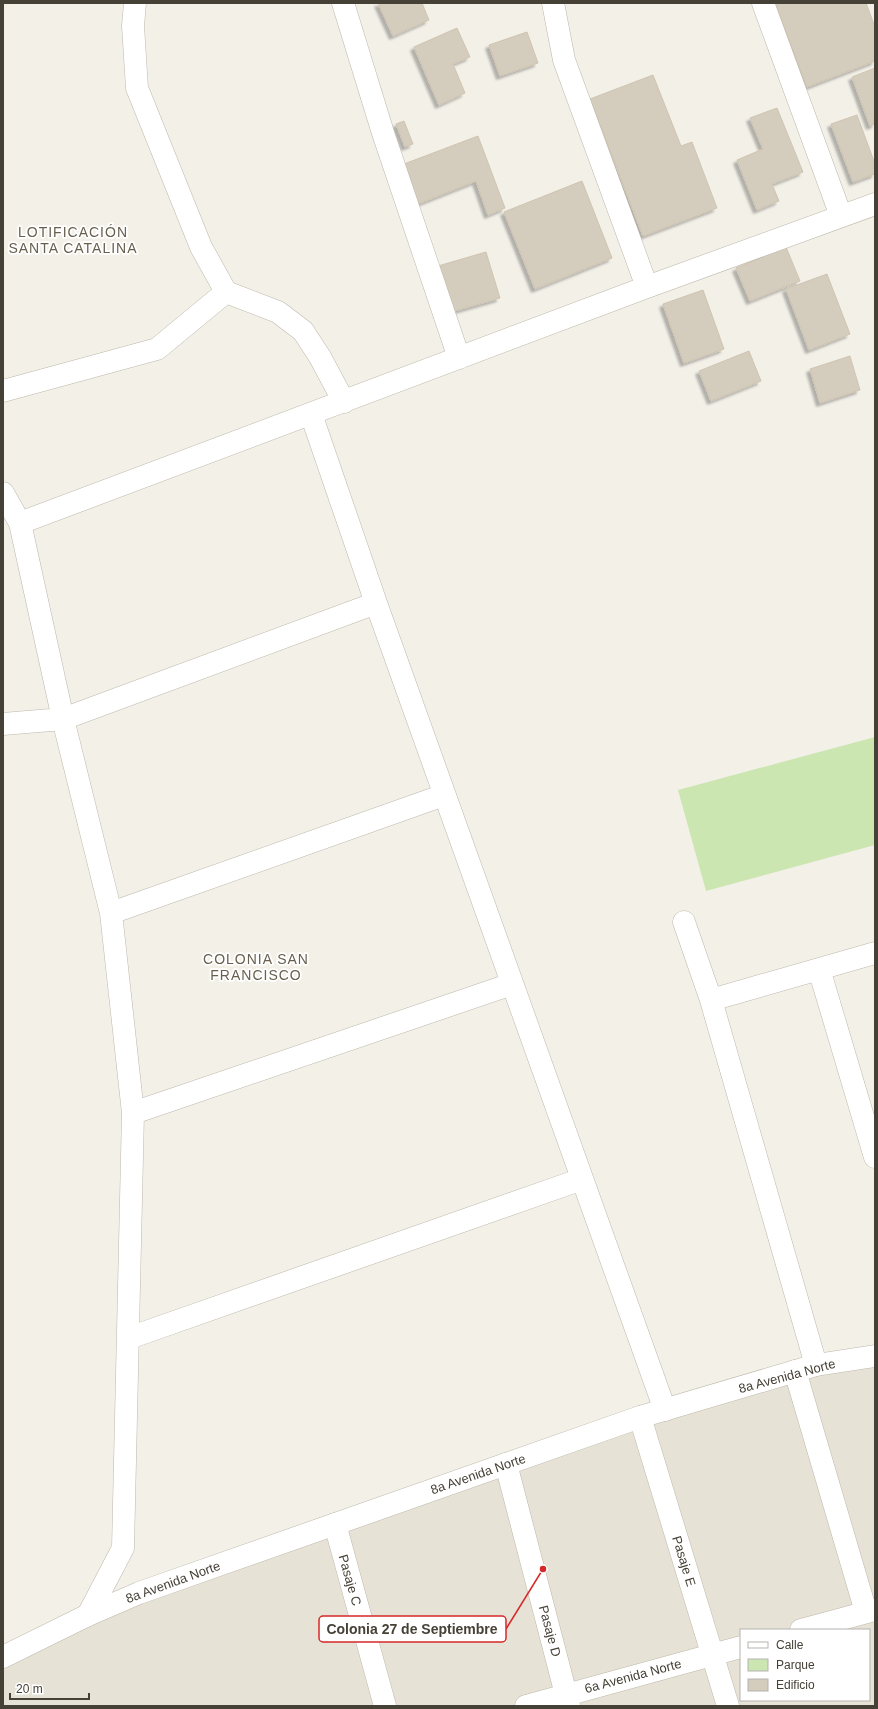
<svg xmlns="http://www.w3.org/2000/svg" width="878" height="1709" font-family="Helvetica,sans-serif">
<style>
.residential{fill:#e7e2d6;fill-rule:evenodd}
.green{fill:#cce6b2}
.building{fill:#d4ccbd;stroke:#cfc4b1;filter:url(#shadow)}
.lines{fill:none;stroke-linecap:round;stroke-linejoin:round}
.minor-casing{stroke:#beb8ab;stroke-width:23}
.tertiary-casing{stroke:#beb8ab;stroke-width:23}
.minor{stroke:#fff;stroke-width:22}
.tertiary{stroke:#fff;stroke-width:22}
.labels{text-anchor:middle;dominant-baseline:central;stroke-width:3.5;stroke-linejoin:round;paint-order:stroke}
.street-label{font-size:13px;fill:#464137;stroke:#fff}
.neighbourhood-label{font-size:14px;letter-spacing:1px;fill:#685f4e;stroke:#fff}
.leader{fill:none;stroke:#d62828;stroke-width:1.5}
.callout-dot{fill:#d62828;stroke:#fff;stroke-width:1.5}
.callout{fill:#fff;stroke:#d62828;stroke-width:1.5}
.callout-label{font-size:14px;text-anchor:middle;font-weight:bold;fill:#464137}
</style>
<defs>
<filter id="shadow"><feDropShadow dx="-3.5" dy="3.5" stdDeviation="1" flood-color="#0004"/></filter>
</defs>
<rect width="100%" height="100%" fill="#f3f0e8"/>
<path class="residential" d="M875,1356V1706H3V1657L88,1615L506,1464ZM741,1630H869V1700H741Z"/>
<path class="green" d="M875,737V845L706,891L678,790Z"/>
<path class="building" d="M378,3H422L429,20L393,36Z
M775,3H866L875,27V61L807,87Z
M457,28L470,57L453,64L465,93L439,105L414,47Z
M527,32L538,63L500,76L489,45Z
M875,68V124L870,126L852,77Z
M653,75L681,146L692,142L717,208L643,236L590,99Z
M777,108L803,172L772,184L779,201L757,210L737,160L763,149L750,118Z
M857,115L875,164V174L853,182L831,124Z
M404,121L413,144L405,147L396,124Z
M478,136L505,208L488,215L476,181L418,204L404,164Z
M582,181L612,258L535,289L504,212Z
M786,247L800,281L750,301L736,268Z
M486,252L500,298L451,312L438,266Z
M827,274L850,334L809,350L786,289Z
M703,290L724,349L684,363L663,304Z
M749,351L761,381L711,401L699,371Z
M850,356L860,390L820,403L810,369Z"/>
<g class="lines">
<g class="minor-casing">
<path id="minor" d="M135,3L133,26L137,88L201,247L226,292L278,312L303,331L320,357L344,402
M343,3L383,133L459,358
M553,3L564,60L647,287
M763,3L841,216
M3,391L157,349L226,292
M311,414L376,603L665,1410
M3,493L20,523L63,719L111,913L133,1113L123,1548L88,1615
M20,523L647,287L875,204
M3,724L63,719L376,603
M111,913L444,795
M684,922L711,1000L816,1365
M819,969L875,1157
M711,1000L875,953
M133,1113L512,984
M129,1338L582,1179
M795,1371L866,1612
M640,1417L728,1706
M506,1464L569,1706
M335,1524L385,1706
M801,1630L875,1610
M526,1706L741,1647"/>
</g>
<g class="tertiary-casing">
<path id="tertiary" d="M3,1657L88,1615L139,1593L640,1417L816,1365L875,1356"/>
</g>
<use href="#minor" class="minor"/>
<use href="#tertiary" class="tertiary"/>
</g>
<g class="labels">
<g class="street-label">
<text transform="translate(787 1376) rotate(-15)">8a Avenida Norte</text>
<text transform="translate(478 1474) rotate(-19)">8a Avenida Norte</text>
<text transform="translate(684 1561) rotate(73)">Pasaje E</text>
<text transform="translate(350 1580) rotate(74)">Pasaje C</text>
<text transform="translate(173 1582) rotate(-20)">8a Avenida Norte</text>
<text transform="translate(550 1631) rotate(75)">Pasaje D</text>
<text transform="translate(633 1676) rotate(-15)">6a Avenida Norte</text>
</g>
<g class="neighbourhood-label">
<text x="73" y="232">LOTIFICACIÓN<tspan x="73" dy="16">SANTA CATALINA</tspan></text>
<text x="256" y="959">COLONIA SAN<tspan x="256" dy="16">FRANCISCO</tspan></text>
</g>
</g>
<path class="leader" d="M543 1569L506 1629"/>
<circle class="callout-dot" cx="543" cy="1569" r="4"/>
<rect class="callout" x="319" y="1616" width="187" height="26" rx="4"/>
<g class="callout-label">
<text x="412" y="1634">Colonia 27 de Septiembre</text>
</g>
<rect width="878" height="1709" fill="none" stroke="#464137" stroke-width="8"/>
<rect x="740" y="1629" width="130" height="72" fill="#ffffff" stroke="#b5b3af"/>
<rect x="748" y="1642" width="20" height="6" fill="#ffffff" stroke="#b5b3af"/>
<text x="776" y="1649" font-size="12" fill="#464137">Calle</text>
<rect x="748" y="1659" width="20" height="12" fill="#cce6b2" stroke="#b5b3af"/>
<text x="776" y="1669" font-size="12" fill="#464137">Parque</text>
<rect x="748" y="1679" width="20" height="12" fill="#d4ccbd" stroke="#b5b3af"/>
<text x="776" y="1689" font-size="12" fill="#464137">Edificio</text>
<path d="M10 1693v6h79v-6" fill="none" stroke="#464137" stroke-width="2"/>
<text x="16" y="1693" font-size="12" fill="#464137" stroke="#ffffff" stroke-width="3" paint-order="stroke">20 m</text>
</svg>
